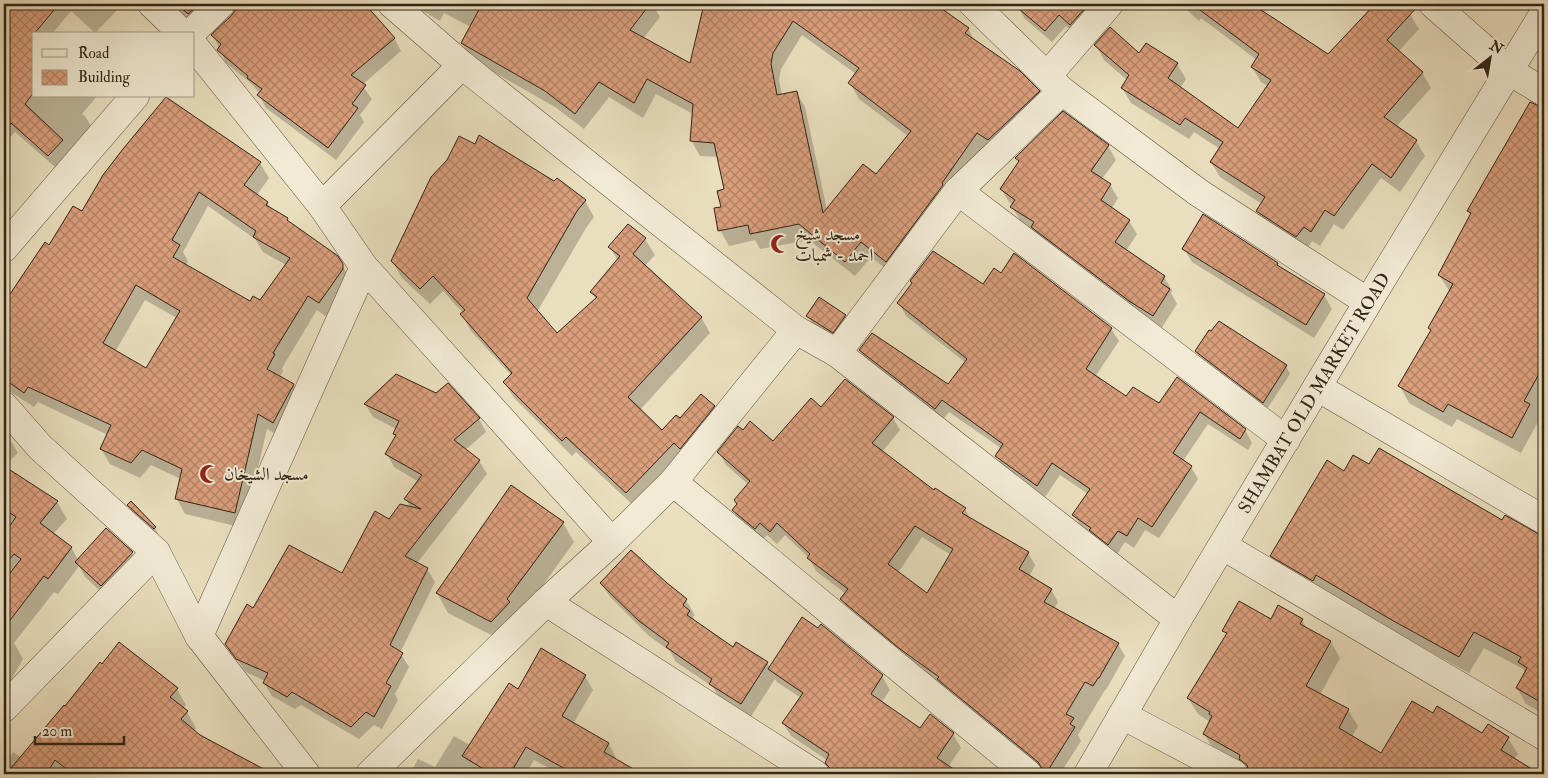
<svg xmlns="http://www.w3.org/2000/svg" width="1548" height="778" viewBox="0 0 1548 778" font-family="'IM FELL Double Pica',Amiri,serif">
	<defs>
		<pattern id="building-cross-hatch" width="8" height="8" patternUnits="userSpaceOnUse" patternTransform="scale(1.25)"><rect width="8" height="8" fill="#da9e7c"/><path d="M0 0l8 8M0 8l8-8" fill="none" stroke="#b18164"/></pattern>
	</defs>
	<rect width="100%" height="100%" fill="#e9debd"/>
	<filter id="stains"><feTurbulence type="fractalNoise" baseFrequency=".004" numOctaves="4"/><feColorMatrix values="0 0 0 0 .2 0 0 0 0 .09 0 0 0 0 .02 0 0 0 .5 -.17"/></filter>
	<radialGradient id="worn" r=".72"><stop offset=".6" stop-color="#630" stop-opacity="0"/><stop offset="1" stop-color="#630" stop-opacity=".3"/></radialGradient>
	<!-- shadow -->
	<g fill="#0003" fill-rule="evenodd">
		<path d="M4 4H123L95 33 71 11 52 34H34V96H97L82 114 85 116 93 129 56 168 15 132 4 144Z"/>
		<path d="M172 4H221L196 26Z"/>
		<path d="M237 4H363L394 38 401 51 362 85 372 99 360 115 364 122 336 160 266 108 259 95 260 94 252 84 226 63 213 35 233 16 237 9Z"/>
		<path d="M411 4H652L660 17 643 39 691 65 706 4H933L968 28 975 42 1039 92 1047 107 895 276 871 257 855 276 809 240 760 249 755 240 729 246 720 230 726 190 719 157 700 156 691 140 693 114 656 94 643 118 609 97 584 129 555 107 471 59 462 43 471 27 444 13 440 21ZM802 35 856 74 850 83 859 99 908 136 876 176 827 210 805 107 796 92 782 95 779 80 781 69Z"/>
		<path d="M1021 4H1085L1084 5 1093 18 1078 35 1066 26 1052 42 1025 19 1018 7Z"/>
		<path d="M1180 4H1237L1288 50 1328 56 1377 4H1399L1410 14 1419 29 1398 52 1422 72 1431 88 1396 127 1416 141 1425 156 1400 192 1381 178 1343 230 1334 224 1320 246 1312 241 1305 252 1266 226 1257 211 1262 204 1220 177 1211 162 1220 149 1194 132 1189 139 1131 103 1122 88 1127 80 1104 60 1096 45 1177 64 1186 79 1180 88 1239 130 1268 86 1261 82 1252 67 1257 60 1201 18 1199 21Z"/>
		<path d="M1531 104 1544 109V411L1521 453 1457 419 1452 427 1409 403 1400 386 1431 332 1429 328 1450 292 1439 275 1471 215 1468 211Z"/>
		<path d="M1108 146 1116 160 1102 179 1110 185 1118 198 1112 208 1129 221 1137 234 1126 251 1164 277 1172 290 1171 293 1177 304 1161 329 1040 240 1034 230 1020 220 1012 207 1013 205 1009 202 1001 189 1019 163 1017 158Z"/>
		<path d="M260 163 269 178 257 195 267 202 271 209 287 219 290 224 342 265 351 281 328 318 317 310 282 368 283 371 280 377 294 385 302 401 282 438 267 429 244 528 185 514 177 499 181 479 151 465 140 478 110 464 101 449 108 435 38 402 34 407 4 388V304L50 246 82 213ZM208 206 255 239 263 252 286 265 260 302H251L186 266 188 261 183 252ZM145 300 177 318 146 370 115 352Z"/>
		<path d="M585 201 594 217 586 228 537 312 557 334 596 300 592 292 618 261 610 247 645 239 655 255 645 266 701 317 710 333 640 410 662 431 680 420 714 406 723 423 636 508 576 452 572 456 514 398 504 382 511 375 471 331 462 315 463 313 443 291 430 304 402 278 392 261Z"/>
		<path d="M1184 249 1277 264 1281 269 1324 295 1332 309 1314 338 1192 262Z"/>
		<path d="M984 286 1111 329 1119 341 1095 377 1126 398 1159 405 1177 379 1245 430 1252 443 1248 450 1208 424 1183 461 1191 467 1198 479 1159 538 1145 530 1134 548 1125 542 1116 556 1098 543 1094 536 1081 527 1074 515 1088 494 1060 475 1045 497 1004 469 997 456 1002 449 949 412 942 421 867 363 860 350 949 386 966 363 906 316 899 303Z"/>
		<path d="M808 316H845L849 323 837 339 812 324Z"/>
		<path d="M1196 351 1286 366 1290 374 1267 409 1200 358Z"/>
		<path d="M365 404 479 419 486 432 465 450 479 461 487 474 417 563 427 569 435 582 400 653 409 667 395 694 398 700 382 729 374 725 359 739 301 705 295 709 272 696 264 683 265 681 246 672 226 644 254 610 342 575 389 520 410 508 406 499 419 482 394 467 387 454 396 437 394 433 396 429 373 417Z"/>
		<path d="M821 409 893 418 900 430 882 452 934 492 965 509 971 520 1028 553 1035 565 1029 577 1051 589 1058 602 1054 609 1118 644 1125 656 1106 690H1105L1078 735 1081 741 1060 774H1046L849 612 842 599 846 594 816 571 809 558 785 535 777 544 767 535 762 541 741 523 733 510 749 485 726 465 719 452 743 432 773 443ZM922 537 951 555 928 595 898 573Z"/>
		<path d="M4 432 8 436 18 453 4 466 6 469 57 502 67 519 53 534 71 547 78 560 132 553 140 568 110 600 85 577 79 566 58 594 54 592 14 643 23 659 4 692Z"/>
		<path d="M1370 466 1502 522 1505 517 1544 538V714L1526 704 1517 688 1525 673 1523 669 1484 648 1469 673 1400 635 1326 591 1322 596 1281 572 1271 556 1345 472Z"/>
		<path d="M129 505 155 528 159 536 133 512Z"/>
		<path d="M563 523 574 542 503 641 448 613 437 593Z"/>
		<path d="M601 583 666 584 686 600 695 615 693 617 696 623 733 648 767 663 770 668 882 676 890 690 881 703 921 729 953 734 961 748 948 767 956 774H832L827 760 791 736 783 723 801 698 777 682 775 679 750 718 719 698 713 687 676 662 670 651 649 636 610 597Z"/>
		<path d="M1302 620 1307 629 1331 642 1340 658 1320 695 1348 710 1358 726 1352 737 1381 755 1434 715 1482 735 1508 738 1518 754 1514 760 1523 771 1528 774H1249L1246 768 1214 750 1204 734 1210 722 1198 714 1188 698 1227 636 1224 631 1271 621Z"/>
		<path d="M585 676 593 690 573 724 609 744 616 758 615 760 638 774H560L534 760 526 774H410L418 759 435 767 454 736 470 745 518 691Z"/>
		<path d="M177 689 186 705 183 709 187 712 196 728 194 731 257 767 261 774H4V767L13 752 22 758Z"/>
	</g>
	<!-- building -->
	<g fill="url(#building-cross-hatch)" stroke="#322415" fill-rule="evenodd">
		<path d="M13 4H59L34 34V92L25 104 63 140 48 156 11 123 4 132V15Z"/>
		<path d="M177 4H199L188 14Z"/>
		<path d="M236 4H365L395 38 351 75 366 85 352 104 358 108 328 148 257 95 262 89 247 78 248 76 217 50 221 44 211 35 232 15 236 9Z"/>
		<path d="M482 4H650L630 30 690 63 704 4H935L969 28 965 33 1020 71 1040 91 988 140 977 133 942 183 943 185 886 262 861 242 845 262 799 224 750 234 748 225 718 231 714 208 721 207 717 191 724 189 714 143 690 141 693 104 647 79 634 103 599 82 575 114 545 91 461 43ZM793 21 859 68 848 83 911 131 876 174 863 164 823 213 797 91 777 95 771 64 773 53Z"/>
		<path d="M1013 4H1085L1087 6 1070 25 1059 15 1045 31Z"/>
		<path d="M1192 4H1252L1328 54 1375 4H1418V6L1387 40 1423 72 1384 117 1417 140 1391 178 1372 164 1334 216 1325 210 1311 232 1304 227 1296 237 1256 211 1265 197 1210 162 1223 142 1185 118 1180 125 1121 88 1129 75 1094 45 1110 27 1139 53 1146 43 1178 63 1168 78 1238 128 1271 80 1251 67 1259 54Z"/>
		<path d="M166 97 261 162 244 185 268 202 266 205 288 218 287 220 338 256 343 264V269L319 303 308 296 273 353 275 354 267 369 294 384 273 423 258 414 235 513 175 499 182 469 142 450 131 463 100 449 111 425 28 387 24 393 4 379V303L45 242 49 245 73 206 82 211 103 175 123 149ZM199 192 256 231 253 237 290 258 260 300 253 296 250 301 173 257 180 245 172 240ZM136 285 180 311 146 368 103 343Z"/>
		<path d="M1530 102 1544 108V365L1524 401 1530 404 1512 438 1448 404 1443 412 1398 386 1431 330 1428 328 1453 284 1438 275 1471 213 1467 211Z"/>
		<path d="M1063 111 1109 145 1091 171 1111 184 1101 200 1130 220 1115 242 1165 276 1161 283 1170 289 1153 316 1129 301 1031 227 1034 222 1010 207 1015 200 1000 189 1019 161 1015 158Z"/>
		<path d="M479 135 554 181 557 178 586 200 577 211 527 298 557 333 597 297 590 292 620 256 608 247 628 224 646 238 633 254 702 317 628 397 662 430 676 415 680 418 701 394 715 406 680 449 674 443 626 493 566 437 562 441 503 382 512 373 460 314 465 310 433 276 420 289 391 261 431 177 447 160 459 136 475 144Z"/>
		<path d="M1203 214 1278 263 1277 265 1325 294 1306 325 1182 249Z"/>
		<path d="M933 251 983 284 994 268 1001 273 1014 253 1112 328 1086 369 1126 396 1133 387 1159 403 1177 377 1246 429 1240 439 1200 412 1173 453 1192 466 1152 527 1138 518 1127 536 1118 531 1108 545 1089 530 1091 528 1072 515 1090 489 1052 463 1037 486 995 456 1003 444 942 400 935 409 859 350 872 333 948 384 967 359 897 303 912 283 910 281Z"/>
		<path d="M819 297 846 315 833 333 806 316Z"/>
		<path d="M1219 321 1287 365 1263 403 1195 351 1209 330 1211 331Z"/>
		<path d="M396 374 436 393 448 383 480 418 454 440 480 460 405 556 428 568 390 645 403 653 386 683 391 686 374 717 366 712 351 727 292 692 287 697 263 683 268 673 236 659 225 644 247 604 253 608 289 545 342 573 375 511 389 519 400 504 421 509 404 499 422 475 385 454 396 435 393 434 399 421 364 404Z"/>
		<path d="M845 379 894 417 872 443 934 490 935 488 966 508 962 513 1029 552 1019 569 1052 589 1044 602 1119 643 1099 678H1098L1093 686 1085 682 1066 714 1074 718 1070 724 1075 727 1047 772 1043 770 1038 762 937 679 939 677 900 649 840 599 848 589 807 558 810 554 777 523 770 532 760 523 755 529 732 510 737 504 734 500 750 481 717 452 738 426 743 430 750 421 773 441 811 398 821 407ZM915 526 953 549 927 593 888 564Z"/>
		<path d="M1379 448 1502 520 1505 515 1544 537V704L1516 688 1527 668 1518 662 1521 657 1474 632 1459 657 1390 619 1316 575 1313 581 1270 556 1327 460 1344 471 1353 455 1369 464Z"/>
		<path d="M4 466 58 501 40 523 72 547 48 579 44 576 4 628V581L21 559 14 554 4 566V534L16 517 4 509Z"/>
		<path d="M511 485 564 522 507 599 510 602 491 622 436 593Z"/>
		<path d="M131 501 156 527 154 529 127 505Z"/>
		<path d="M106 528 133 552 101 586 75 562Z"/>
		<path d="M631 550 667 583 687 599 683 605 690 611 687 615 733 647 736 642 768 662 741 704 709 684 712 679 666 647 669 643 639 621 600 583Z"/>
		<path d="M1239 601 1271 619 1278 605 1303 619 1300 624 1331 641 1306 686 1349 709 1339 728 1381 753 1412 701 1433 713 1437 706 1482 733 1488 724 1509 737 1501 750 1540 774H1258L1248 769 1247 765 1239 759 1240 755 1203 734 1212 716 1209 714 1210 712 1187 698 1227 633 1222 631Z"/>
		<path d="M802 617 818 628 821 624 883 675 871 694 920 728 930 714 954 733 937 758 961 774H831L829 767 825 763 829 754 782 723 803 693 768 669Z"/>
		<path d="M119 642 178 688 170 697 188 711 181 719 200 735 273 774H73L55 760 46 774H6L64 705 65 706 100 662 102 664Z"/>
		<path d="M541 648 586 675 562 716 609 743 604 752 642 774H574L526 747 510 774H492L462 756 509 683 518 689Z"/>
	</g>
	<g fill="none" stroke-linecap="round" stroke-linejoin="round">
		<!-- minor casing -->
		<g stroke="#60523f" stroke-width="29">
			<g id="minor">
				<path d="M152 4 183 34"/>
				<path d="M392 4 462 65 796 330 837 353 1178 619"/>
				<path d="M973 4 1062 91 1199 193 1368 302"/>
				<path d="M1433 4 1509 71 1544 92"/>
				<path d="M190 34 221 4"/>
				<path d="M194 46 322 206 364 267 612 542"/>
				<path d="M1047 76 1109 4"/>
				<path d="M958 191 1286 440"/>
				<path d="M322 206 462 65"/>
				<path d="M4 248 135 96"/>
				<path d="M837 353 958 191 1062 91"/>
				<path d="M1317 387 1544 520"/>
				<path d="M4 406 40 447 156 552 199 636 306 774"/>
				<path d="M673 482 1028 774"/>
				<path d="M1223 546 1544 736"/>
				<path d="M546 602 815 774"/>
				<path d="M199 636 364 267"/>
				<path d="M4 708 156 552"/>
				<path d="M1122 715 1234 774"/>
				<path d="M370 774 546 602 612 542 673 482 796 330"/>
				<path d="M1088 774 1178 619 1368 302 1544 13"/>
			</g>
		</g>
		<!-- minor -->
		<use href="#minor" stroke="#f1ead4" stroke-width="28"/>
	</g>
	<!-- icons -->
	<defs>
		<g id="mosque-bare" transform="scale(1.5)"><path d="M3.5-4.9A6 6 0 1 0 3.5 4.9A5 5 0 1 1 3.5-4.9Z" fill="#8f2418" stroke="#f1ead4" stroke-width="2.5" paint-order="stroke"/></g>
	</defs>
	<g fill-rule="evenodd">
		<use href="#mosque-bare" x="780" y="244"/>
		<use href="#mosque-bare" x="209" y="474"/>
	</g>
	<g text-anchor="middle" stroke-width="4" stroke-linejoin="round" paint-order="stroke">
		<!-- poi labels -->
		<g font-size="18" fill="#322415" stroke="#f1ead4" text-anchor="start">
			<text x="795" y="240">مسجد شيخ<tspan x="795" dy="21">احمد - شمبات</tspan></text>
			<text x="224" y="480">مسجد الشيخان</text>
		</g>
		<!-- street labels -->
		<g font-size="18" fill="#322415" stroke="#f1ead4">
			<text transform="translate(1314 393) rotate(-59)" y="6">SHAMBAT OLD MARKET ROAD</text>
		</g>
	</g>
	<!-- margin -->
	<rect width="1548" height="778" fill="none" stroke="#e9debd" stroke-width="20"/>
	<rect x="5" y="5" width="1538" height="768" fill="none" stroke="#322415" stroke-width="2.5"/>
	<rect x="10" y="10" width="1528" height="758" fill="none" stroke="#322415"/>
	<!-- legend -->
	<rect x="32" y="32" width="162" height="65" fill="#f1ead4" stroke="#a59b88"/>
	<rect x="42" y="49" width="25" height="8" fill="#f1ead4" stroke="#a59b88"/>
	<text x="78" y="58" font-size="15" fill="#322415">Road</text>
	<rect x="42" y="70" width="25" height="15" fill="url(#building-cross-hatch)" stroke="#a59b88"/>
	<text x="78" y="82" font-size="15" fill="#322415">Building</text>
	<!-- north arrow -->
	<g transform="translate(1490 58) rotate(31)" stroke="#f1ead4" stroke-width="4" paint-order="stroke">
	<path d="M0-4L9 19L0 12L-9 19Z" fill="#322415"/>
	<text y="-8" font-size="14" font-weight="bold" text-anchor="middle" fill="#322415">N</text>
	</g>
	<!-- scale -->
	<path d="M35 736v8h89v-8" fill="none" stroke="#322415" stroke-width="2.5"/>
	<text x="42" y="736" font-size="15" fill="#322415" stroke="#f1ead4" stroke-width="4" paint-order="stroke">20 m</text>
	<rect width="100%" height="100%" filter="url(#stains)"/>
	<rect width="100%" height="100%" fill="url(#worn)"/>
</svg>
